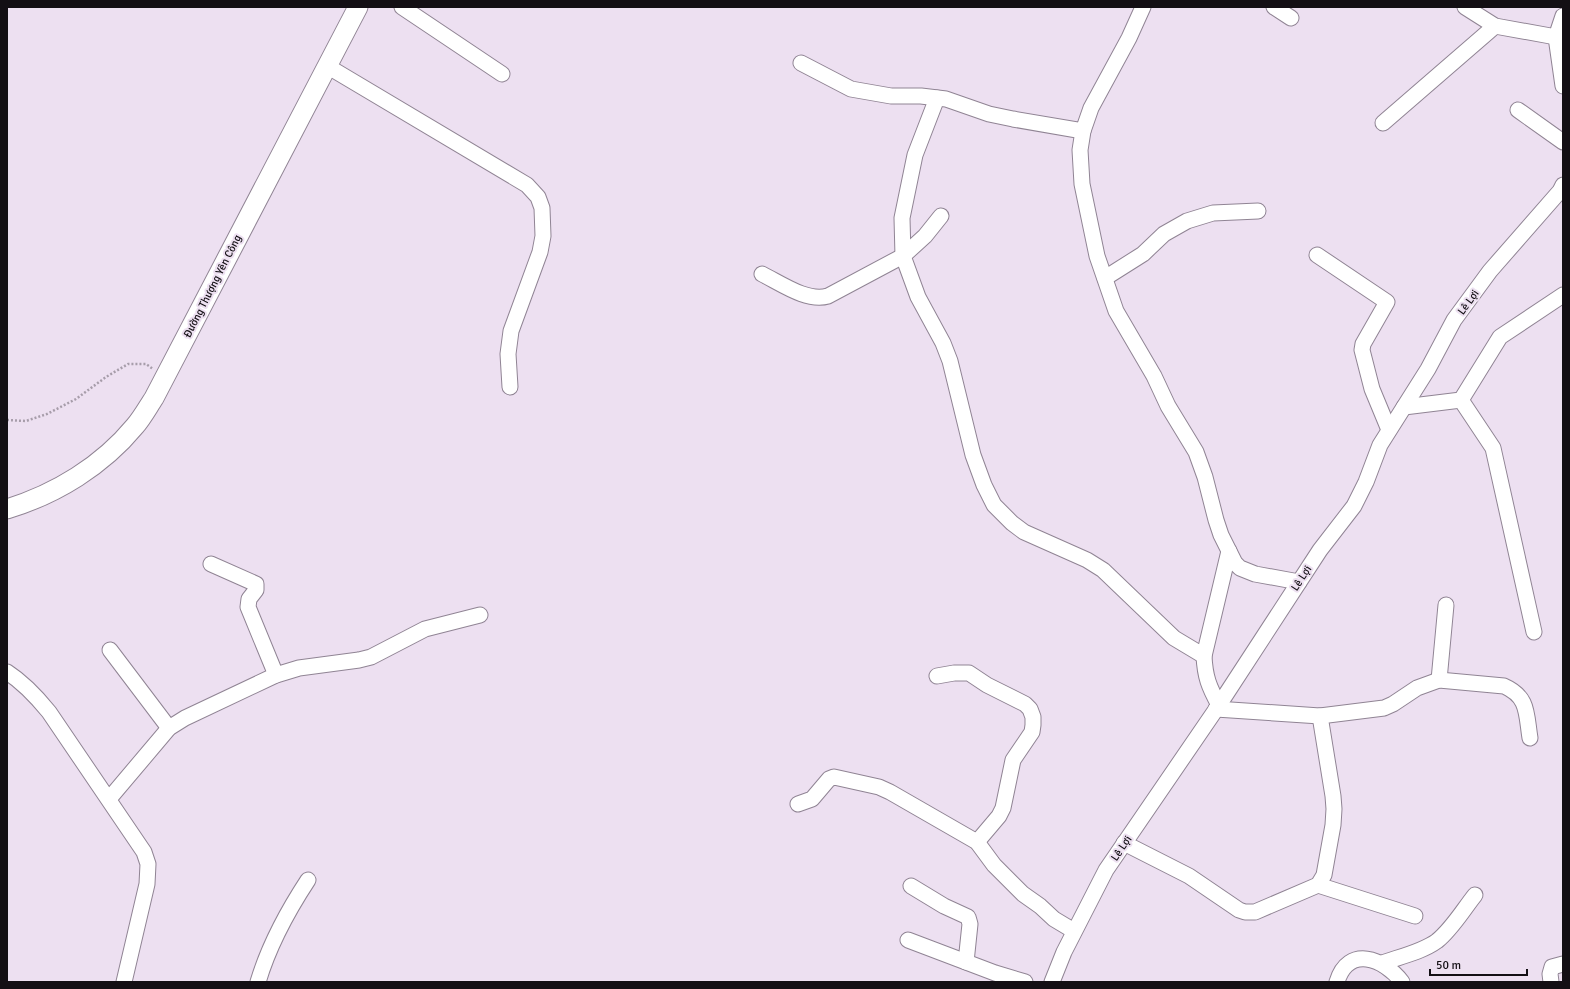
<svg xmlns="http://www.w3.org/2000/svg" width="1570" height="989" viewBox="0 0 1570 989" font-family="Signika,sans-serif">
	<rect width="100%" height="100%" fill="#ede0f1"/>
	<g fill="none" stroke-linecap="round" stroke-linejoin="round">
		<!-- minor casing -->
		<g stroke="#908494" stroke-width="17">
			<g id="minor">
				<path d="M402 7 502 74"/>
				<path d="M1143 7 1129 38 1091 108 1083 131 1080 150 1082 184 1097 256 1116 311 1154 376 1168 406 1196 452 1205 477 1216 520 1221 535 1235 563 1240 568 1255 574 1299 582"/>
				<path d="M1274 7 1291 18"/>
				<path d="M1465 7 1495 26 1556 37"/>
				<path d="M1563 16 1556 37 1563 86"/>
				<path d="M801 63 851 89 891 96H921L946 99 989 114 1013 119 1083 131"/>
				<path d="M327 66 527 185 538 197 542 208 543 236 540 252 511 331 508 354 510 387"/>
				<path d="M937 98 915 155 902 218 903 256 918 297 943 343 950 361 973 455 984 485 994 505 1012 523 1024 532 1087 560 1103 570 1174 638 1204 656"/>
				<path d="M1518 110 1563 142"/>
				<path d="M1383 123 1495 26"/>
				<path d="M1317 255 1387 302 1363 344 1362 350 1372 389 1389 430"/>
				<path d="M762 274C782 284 807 302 828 296L903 256 925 236 941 216"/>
				<path d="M1105 278 1143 254 1164 234 1187 221 1213 213 1258 211"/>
				<path d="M1461 400 1493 448 1534 632"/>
				<path d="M1404 407 1461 400 1500 337 1563 295"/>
				<path d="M211 564 256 584V590L249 599 248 607 276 675"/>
				<path d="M110 650 169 728"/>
				<path d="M7 672C24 683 36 696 49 712L144 852 148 864 147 884 124 982"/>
				<path d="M937 676 954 673H969L987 685 1025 704 1030 709 1033 717V725L1032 732 1013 760 1003 808 999 816 977 842"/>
				<path d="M1439 680 1446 605"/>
				<path d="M1219 705C1209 687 1205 677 1204 656L1229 551"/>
				<path d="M1216 709 1320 716 1384 708 1393 704 1417 688 1439 680 1504 686C1529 697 1526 714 1530 738"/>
				<path d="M109 799 169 728 185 718 276 675 299 668 359 660 371 657 425 629 480 615"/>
				<path d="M798 804 812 799 829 779 834 777 879 787 890 792 977 842 994 865 1023 894 1040 906 1054 919 1074 931"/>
				<path d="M1124 843 1189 876 1239 910 1245 912H1255L1318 885 1324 875 1333 825 1334 809 1333 796 1320 716"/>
				<path d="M1318 885 1415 916"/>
				<path d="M911 886 944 906 968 917 970 924 966 962"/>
				<path d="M908 940 995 973 1025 982"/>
				<path d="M1382 963C1399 957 1422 952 1437 941 1452 929 1463 910 1475 895"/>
				<path d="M258 982C269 945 287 912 308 880"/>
				<path d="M1052 982 1064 952 1106 870 1219 705 1320 550 1354 506 1366 482 1380 445 1428 369 1454 320 1490 271 1560 191 1563 185"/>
				<path d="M1337 982C1348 945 1384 958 1402 982"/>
				<path d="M1551 982 1550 974 1552 967 1563 964"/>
			</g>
		</g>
		<!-- major casing -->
		<g stroke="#908494" stroke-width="21">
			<path id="major" d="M7 509C56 494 102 466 135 426 142 418 148 407 154 398L358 7"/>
		</g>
		<!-- path -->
		<path stroke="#a79daa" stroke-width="2.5" stroke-dasharray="2 2" stroke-linecap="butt" d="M7 420 26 421 47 414 76 399 106 377 128 364H146L153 369"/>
		<!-- minor -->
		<use href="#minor" stroke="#fff" stroke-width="15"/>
		<!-- major -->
		<use href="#major" stroke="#fff" stroke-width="19"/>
	</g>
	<g text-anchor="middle" stroke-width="4" stroke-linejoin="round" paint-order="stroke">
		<!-- street labels -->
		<g font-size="11" fill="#130f14" stroke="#ede0f1">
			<text transform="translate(212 286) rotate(-63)" y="4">Đường Thượng Yên Công</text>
			<text transform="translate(1468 302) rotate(-54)" y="4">Lê Lợi</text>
			<text transform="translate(1301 578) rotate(-57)" y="4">Lê Lợi</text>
			<text transform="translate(1121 848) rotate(-56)" y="4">Lê Lợi</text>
		</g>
	</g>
	<!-- border -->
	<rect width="1570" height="989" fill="none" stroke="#130f14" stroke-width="16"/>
	<!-- scale -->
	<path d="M1430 969v6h97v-6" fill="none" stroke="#130f14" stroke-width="2"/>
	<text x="1436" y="969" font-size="12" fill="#130f14" stroke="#ede0f1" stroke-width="3" paint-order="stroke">50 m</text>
</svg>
